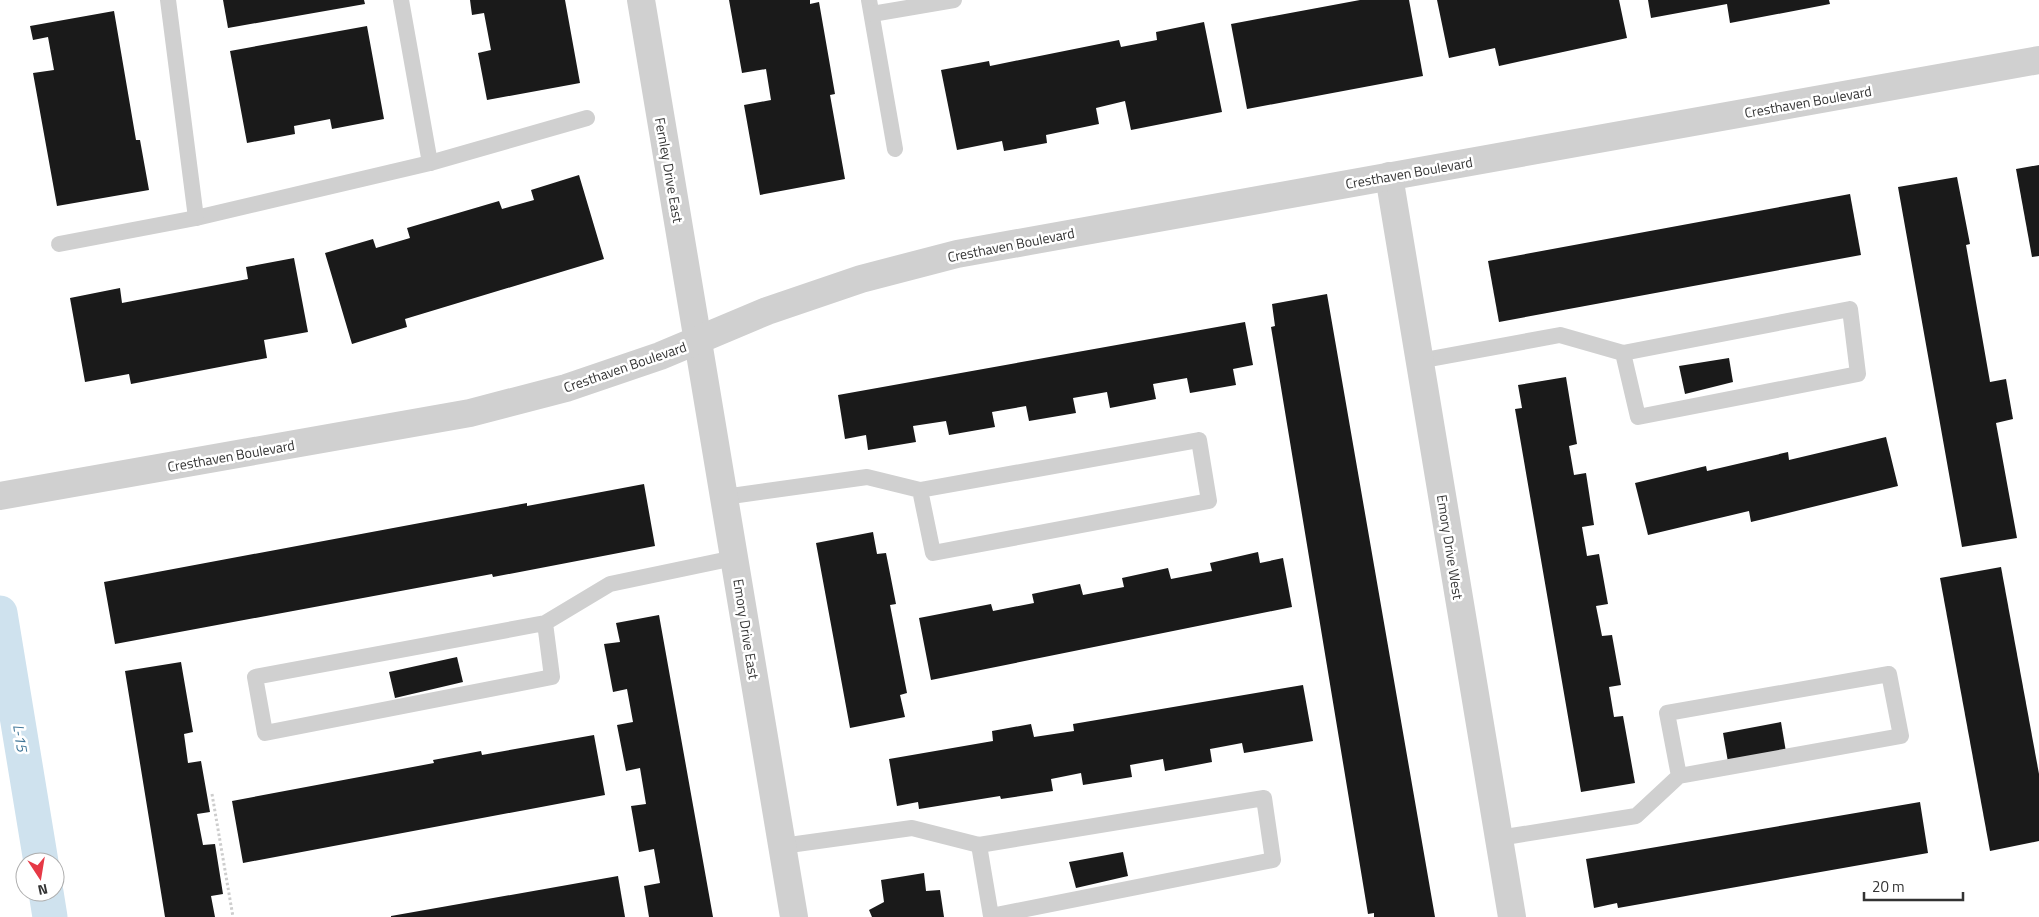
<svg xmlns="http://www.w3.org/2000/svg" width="2039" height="917" viewBox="0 0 2039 917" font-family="'Titillium Web',sans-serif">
	<rect width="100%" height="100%" fill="#fff"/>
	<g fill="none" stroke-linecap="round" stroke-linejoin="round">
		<!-- canal -->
		<g stroke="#cfe2ee" stroke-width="35">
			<path d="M0 613 41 862"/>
			<path d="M46 892 50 917"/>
		</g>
	</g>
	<!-- building -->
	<g fill="#1a1a1a">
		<path d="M223 0H364L365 4 228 28Z"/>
		<path d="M470 0H565L580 83 487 100 478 53 491 50 484 13 472 15Z"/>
		<path d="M729 0H810V4L819 2 835 94 830 95 845 179 760 195 744 105 771 100 766 69 742 73Z"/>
		<path d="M1360 0H1409L1423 76 1247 109 1231 24Z"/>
		<path d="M1437 0H1619L1627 38 1499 66 1495 48 1449 58Z"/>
		<path d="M1648 0H1829L1830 4 1730 23 1727 4 1651 18Z"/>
		<path d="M114 11 136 140H140L149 190 57 206 33 73 54 70 48 37 33 40 30 26Z"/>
		<path d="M1204 22 1222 112 1131 130 1125 101 1096 108 1099 124 1046 135 1047 143 1004 151 1002 141 957 150 941 70 989 61 990 66 1119 40 1121 47 1157 40 1156 32Z"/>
		<path d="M367 26 384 119 332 129 330 119 294 126 295 134 247 143 230 51Z"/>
		<path d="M2039 165V256L2032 257 2016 169Z"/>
		<path d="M579 175 604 259 405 319 407 327 352 344 325 253 373 239 376 248 410 238 407 228 499 201 502 209 534 200 531 190Z"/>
		<path d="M1957 177 1970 244 1966 245 1990 382 2006 379 2013 419 1996 423 2017 538 1962 547 1898 187Z"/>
		<path d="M1850 194 1861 255 1499 322 1488 261Z"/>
		<path d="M294 258 308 332 264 340 267 358 131 384 129 374 85 382 70 298 120 288 122 303 248 279 246 267Z"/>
		<path d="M1327 294 1435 917H1374V913L1368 914 1271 327 1275 326 1272 304Z"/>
		<path d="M1245 322 1253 365 1233 369 1236 385 1190 393 1187 378 1153 384 1156 399 1110 408 1107 392 1073 398 1076 413 1029 421 1026 406 992 412 995 427 949 435 946 421 913 426 916 442 868 450 866 435 845 439 838 395Z"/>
		<path d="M1729 358 1733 382 1685 394 1679 366Z"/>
		<path d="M1566 377 1577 444 1569 446 1574 475 1586 473 1594 525 1582 527 1587 556 1599 554 1608 604 1596 606 1602 636 1612 635 1621 685 1609 687 1614 717 1623 716 1635 783 1581 792 1515 409 1522 408 1518 385Z"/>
		<path d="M1886 437 1898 486 1751 522 1749 511 1648 535 1635 483 1706 466 1707 471 1788 452 1789 460Z"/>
		<path d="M644 484 655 546 493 577 492 574 115 644 104 582 527 503V506Z"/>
		<path d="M873 532 877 554 886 553 896 604 890 605 907 693 900 695 905 717 850 728 816 543Z"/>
		<path d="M1258 552 1260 563 1283 558 1292 607 931 680 919 618 991 604 993 611 1034 603 1032 594 1080 584 1083 595 1124 587 1122 578 1168 568 1171 579 1212 571 1210 563Z"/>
		<path d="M2001 567 2039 774V841L1990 851 1940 578Z"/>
		<path d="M659 615 713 917H649L644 886 660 883 654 849 639 852 631 806 646 804 640 768 626 771 617 725 633 722 627 689 613 692 604 644 620 642 616 623Z"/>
		<path d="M457 657 463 682 395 698 389 672Z"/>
		<path d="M181 662 193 732 184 734 188 763 201 761 210 812 197 814 203 845 215 844 223 894 211 896 215 917H165L125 671Z"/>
		<path d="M1303 685 1313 741 1244 753 1242 743 1210 749 1212 762 1165 771 1163 759 1130 765 1132 777 1083 785 1081 773 1051 779 1053 791 1001 799 1000 796 919 809 918 802 897 806 889 759 993 741 992 731 1031 724 1034 737 1074 731 1073 724Z"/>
		<path d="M1781 722 1786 752 1728 762 1723 733Z"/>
		<path d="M594 735 605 795 243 863 232 801 434 763 433 760 481 751 482 755Z"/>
		<path d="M1920 802 1928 853 1618 908 1617 903 1594 908 1586 859Z"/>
		<path d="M1123 852 1128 876 1076 888 1069 862Z"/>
		<path d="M924 873 926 891 940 890 944 917H872L869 910 884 902 881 880Z"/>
		<path d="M618 876 625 917H391V916Z"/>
	</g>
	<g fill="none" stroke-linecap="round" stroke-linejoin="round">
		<!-- path -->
		<path stroke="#cdcdcd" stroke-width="3" stroke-dasharray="2.5 2.5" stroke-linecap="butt" d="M212 794 233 917"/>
		<!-- service -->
		<g stroke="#d0d0d0" stroke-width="16">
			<path d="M168 0 196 218 430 163 401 0"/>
			<path d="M869 0 895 149"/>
			<path d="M872 14 954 0"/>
			<path d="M430 163 587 118"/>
			<path d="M59 244 196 218"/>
			<path d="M1419 361 1560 335 1623 353 1638 417 1858 374 1850 309 1623 353"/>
			<path d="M724 497 867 477 920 490 933 553 1209 501 1199 440 920 490"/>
			<path d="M545 623 552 677 265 733 255 677 545 623 610 584 734 558"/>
			<path d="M1499 838 1636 816 1679 776 1901 736 1889 674 1667 713 1679 776"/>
			<path d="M782 846 912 828 979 845 1264 798 1273 860 991 916 979 845"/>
		</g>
		<!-- minor -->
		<g stroke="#d0d0d0" stroke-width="28">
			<path d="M641 0 794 917"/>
			<path d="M1389 176 1512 917"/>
		</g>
		<!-- tertiary -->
		<path stroke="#d0d0d0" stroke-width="28" d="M0 496 470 413 566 388 660 356 767 311 861 279 957 254 2039 60"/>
	</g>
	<g text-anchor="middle" stroke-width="5" stroke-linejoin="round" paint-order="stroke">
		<!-- street labels -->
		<g font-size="14" fill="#333" stroke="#fff">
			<text transform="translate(1808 102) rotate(-10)" y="5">Cresthaven Boulevard</text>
			<text transform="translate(669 170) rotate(80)" y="5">Fernley Drive East</text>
			<text transform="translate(1409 173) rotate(-10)" y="5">Cresthaven Boulevard</text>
			<text transform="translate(1011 245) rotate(-11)" y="5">Cresthaven Boulevard</text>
			<text transform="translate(625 367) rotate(-19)" y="5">Cresthaven Boulevard</text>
			<text transform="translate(231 456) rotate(-10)" y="5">Cresthaven Boulevard</text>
			<text transform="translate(1450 547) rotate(81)" y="5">Emory Drive West</text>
			<text transform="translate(746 629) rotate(81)" y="5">Emory Drive East</text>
		</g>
		<!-- water labels -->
		<g font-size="15" font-style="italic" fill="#3f7597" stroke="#fff">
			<text transform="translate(20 738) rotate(81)" y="5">L-15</text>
		</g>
	</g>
	<!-- north arrow -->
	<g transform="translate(40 877) rotate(168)"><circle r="24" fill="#ffffff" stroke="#adadad"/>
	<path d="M0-4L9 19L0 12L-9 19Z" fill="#e63946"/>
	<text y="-8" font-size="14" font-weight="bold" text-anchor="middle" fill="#333333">N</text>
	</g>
	<!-- scale -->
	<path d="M1864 892v8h99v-8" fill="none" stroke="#333333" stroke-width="2.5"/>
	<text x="1872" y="892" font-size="15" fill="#333333" stroke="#ffffff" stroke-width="4" paint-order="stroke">20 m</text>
</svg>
